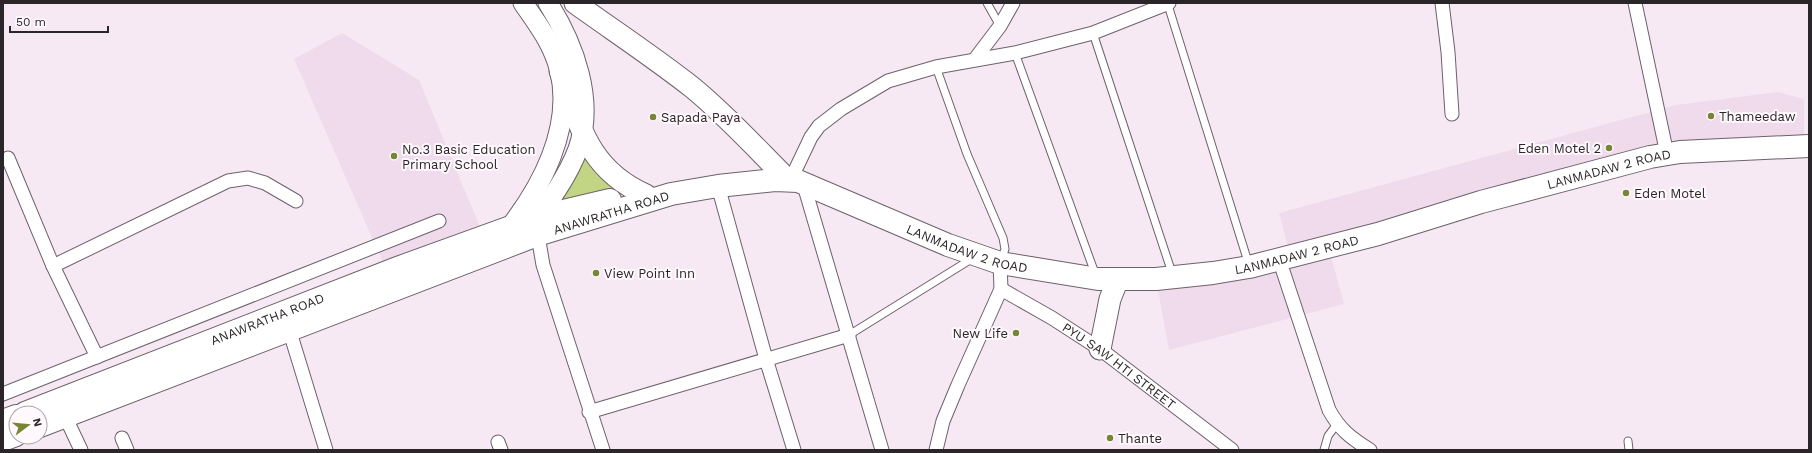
<svg xmlns="http://www.w3.org/2000/svg" width="1812" height="453" viewBox="0 0 1812 453" font-family="'Work Sans',sans-serif">
	<rect width="100%" height="100%" fill="#f7e9f4"/>
	<!-- built -->
	<g fill="#efdbeb">
		<path d="M342 33 419 80 482 232 387 272 294 59Z"/>
		<path d="M1778 92 1804 99V136L1730 139 1329 249 1344 304 1169 350 1156 279 1291 258 1279 213 1676 105Z"/>
	</g>
	<!-- green -->
	<path fill="#c2d585" d="M582 149 622 189 601 191 559 202Z"/>
	<g fill="none" stroke-linecap="round" stroke-linejoin="round">
		<!-- service casing -->
		<g stroke="#6d616b" stroke-width="9">
			<g id="service">
				<path d="M987 3 1000 26"/>
				<path d="M1168 5 1249 265"/>
				<path d="M1093 33 1173 276"/>
				<path d="M1015 53 1096 276"/>
				<path d="M936 67 967 154 1003 238 1005 249 1001 261"/>
				<path d="M849 335 973 258"/>
				<path d="M1628 441 1629 450"/>
				<path d="M1324 450 1328 436 1337 424"/>
			</g>
		</g>
		<!-- minor casing -->
		<g stroke="#6d616b" stroke-width="15">
			<g id="minor">
				<path d="M1442 3 1448 52 1452 114"/>
				<path d="M1635 3 1667 154"/>
				<path d="M975 59 1000 26 1013 3"/>
				<path d="M8 158 53 266 97 357"/>
				<path d="M791 179 811 137 819 126 841 109 888 81 936 67 1015 53 1093 33 1169 3"/>
				<path d="M803 182 882 450"/>
				<path d="M718 186 766 359 794 450"/>
				<path d="M537 230 543 265 603 450"/>
				<path d="M1279 259 1329 410C1340 430 1351 438 1370 450"/>
				<path d="M53 266 228 181 248 178 265 183 296 201"/>
				<path id="s1" d="M1001 289 1052 318 1100 349 1232 450"/>
				<path d="M289 329 326 450"/>
				<path d="M3 394 439 221"/>
				<path d="M589 412 849 335"/>
				<path d="M65 416 81 450"/>
				<path d="M122 438 127 450"/>
				<path d="M498 442 501 450"/>
				<path d="M936 450 943 421 958 385 1001 289 1000 263"/>
			</g>
		</g>
		<!-- secondary casing -->
		<g stroke="#6d616b" stroke-width="21">
			<g id="secondary">
				<path d="M532 225C549 202 568 176 578 149 595 100 574 44 548 3"/>
				<path d="M507 231C541 188 573 129 560 72 554 46 538 24 523 3"/>
			</g>
		</g>
		<!-- primary casing -->
		<g stroke="#6d616b" stroke-width="23">
			<g id="primary">
				<path d="M575 3C614 31 655 58 693 88 727 116 756 148 787 179"/>
				<path d="M560 71C580 126 588 169 646 195"/>
				<path d="M1100 349 1110 299 1118 279"/>
			</g>
		</g>
		<!-- trunk casing -->
		<g stroke="#6d616b" stroke-width="24">
			<g id="trunk">
				<path id="s2" d="M25 413 400 267 538 217 610 200"/>
				<path d="M3 421 16 416"/>
				<path id="s3" d="M40 426 537 235 671 194 718 186 775 180 798 181 948 245 1000 263 1098 279H1156L1213 273 1249 267 1378 234 1481 202 1650 157 1680 152 1809 146"/>
				<path d="M3 440 16 435"/>
			</g>
		</g>
		<!-- service -->
		<use href="#service" stroke="#fff" stroke-width="7"/>
		<!-- minor -->
		<use href="#minor" stroke="#fff" stroke-width="13"/>
		<!-- secondary -->
		<use href="#secondary" stroke="#fff" stroke-width="19"/>
		<!-- primary -->
		<use href="#primary" stroke="#fff" stroke-width="21"/>
		<!-- trunk -->
		<use href="#trunk" stroke="#fff" stroke-width="22"/>
	</g>
	<!-- markers -->
	<g fill="#768635" stroke="#fff9fe" stroke-width="1.5">
		<circle cx="1711" cy="116" r="4"/>
		<circle cx="653" cy="117" r="4"/>
		<circle cx="1609" cy="148" r="4"/>
		<circle cx="394" cy="156" r="4"/>
		<circle cx="1626" cy="193" r="4"/>
		<circle cx="596" cy="273" r="4"/>
		<circle cx="1016" cy="333" r="4"/>
		<circle cx="1110" cy="438" r="4"/>
	</g>
	<g text-anchor="middle" stroke-width="4" stroke-linejoin="round" paint-order="stroke">
		<!-- poi labels -->
		<g font-size="13" fill="#2a2529" stroke="#fff9fe" text-anchor="start">
			<text x="1719" y="121">Thameedaw</text>
			<text x="661" y="122">Sapada Paya</text>
			<text x="1601" y="153" text-anchor="end">Eden Motel 2</text>
			<text x="402" y="154">No.3 Basic Education<tspan x="402" dy="15">Primary School</tspan></text>
			<text x="1634" y="198">Eden Motel</text>
			<text x="604" y="278">View Point Inn</text>
			<text x="1008" y="338" text-anchor="end">New Life</text>
			<text x="1118" y="443">Thante</text>
		</g>
		<!-- street labels -->
		<g font-size="13" fill="#2a2529" stroke="#fff9fe">
			<text dy="5" stroke="none"><textPath href="#s3" startOffset="1643">LANMADAW 2 ROAD</textPath></text>
			<text dy="5" stroke="none"><textPath href="#s3" startOffset="610">ANAWRATHA ROAD</textPath></text>
			<text dy="5" stroke="none"><textPath href="#s3" startOffset="983">LANMADAW 2 ROAD</textPath></text>
			<text dy="5" stroke="none"><textPath href="#s3" startOffset="1319">LANMADAW 2 ROAD</textPath></text>
			<text dy="5" stroke="none"><textPath href="#s2" startOffset="260">ANAWRATHA ROAD</textPath></text>
			<text dy="5" stroke="none"><textPath href="#s1" startOffset="141">PYU SAW HTI STREET</textPath></text>
		</g>
	</g>
	<!-- border -->
	<rect width="1812" height="453" fill="none" stroke="#2a2529" stroke-width="8"/>
	<!-- north arrow -->
	<g transform="translate(28 425) rotate(74)"><circle r="19" fill="#fff9fe" stroke="#aaa4a9"/>
	<path d="M0-3L7 15L0 10L-7 15Z" fill="#768635"/>
	<text y="-6" font-size="11" font-weight="bold" text-anchor="middle" fill="#2a2529">N</text>
	</g>
	<!-- scale -->
	<path d="M10 26v6h98v-6" fill="none" stroke="#2a2529" stroke-width="2"/>
	<text x="16" y="26" font-size="12" fill="#2a2529" stroke="#fff9fe" stroke-width="3" paint-order="stroke">50 m</text>
</svg>
